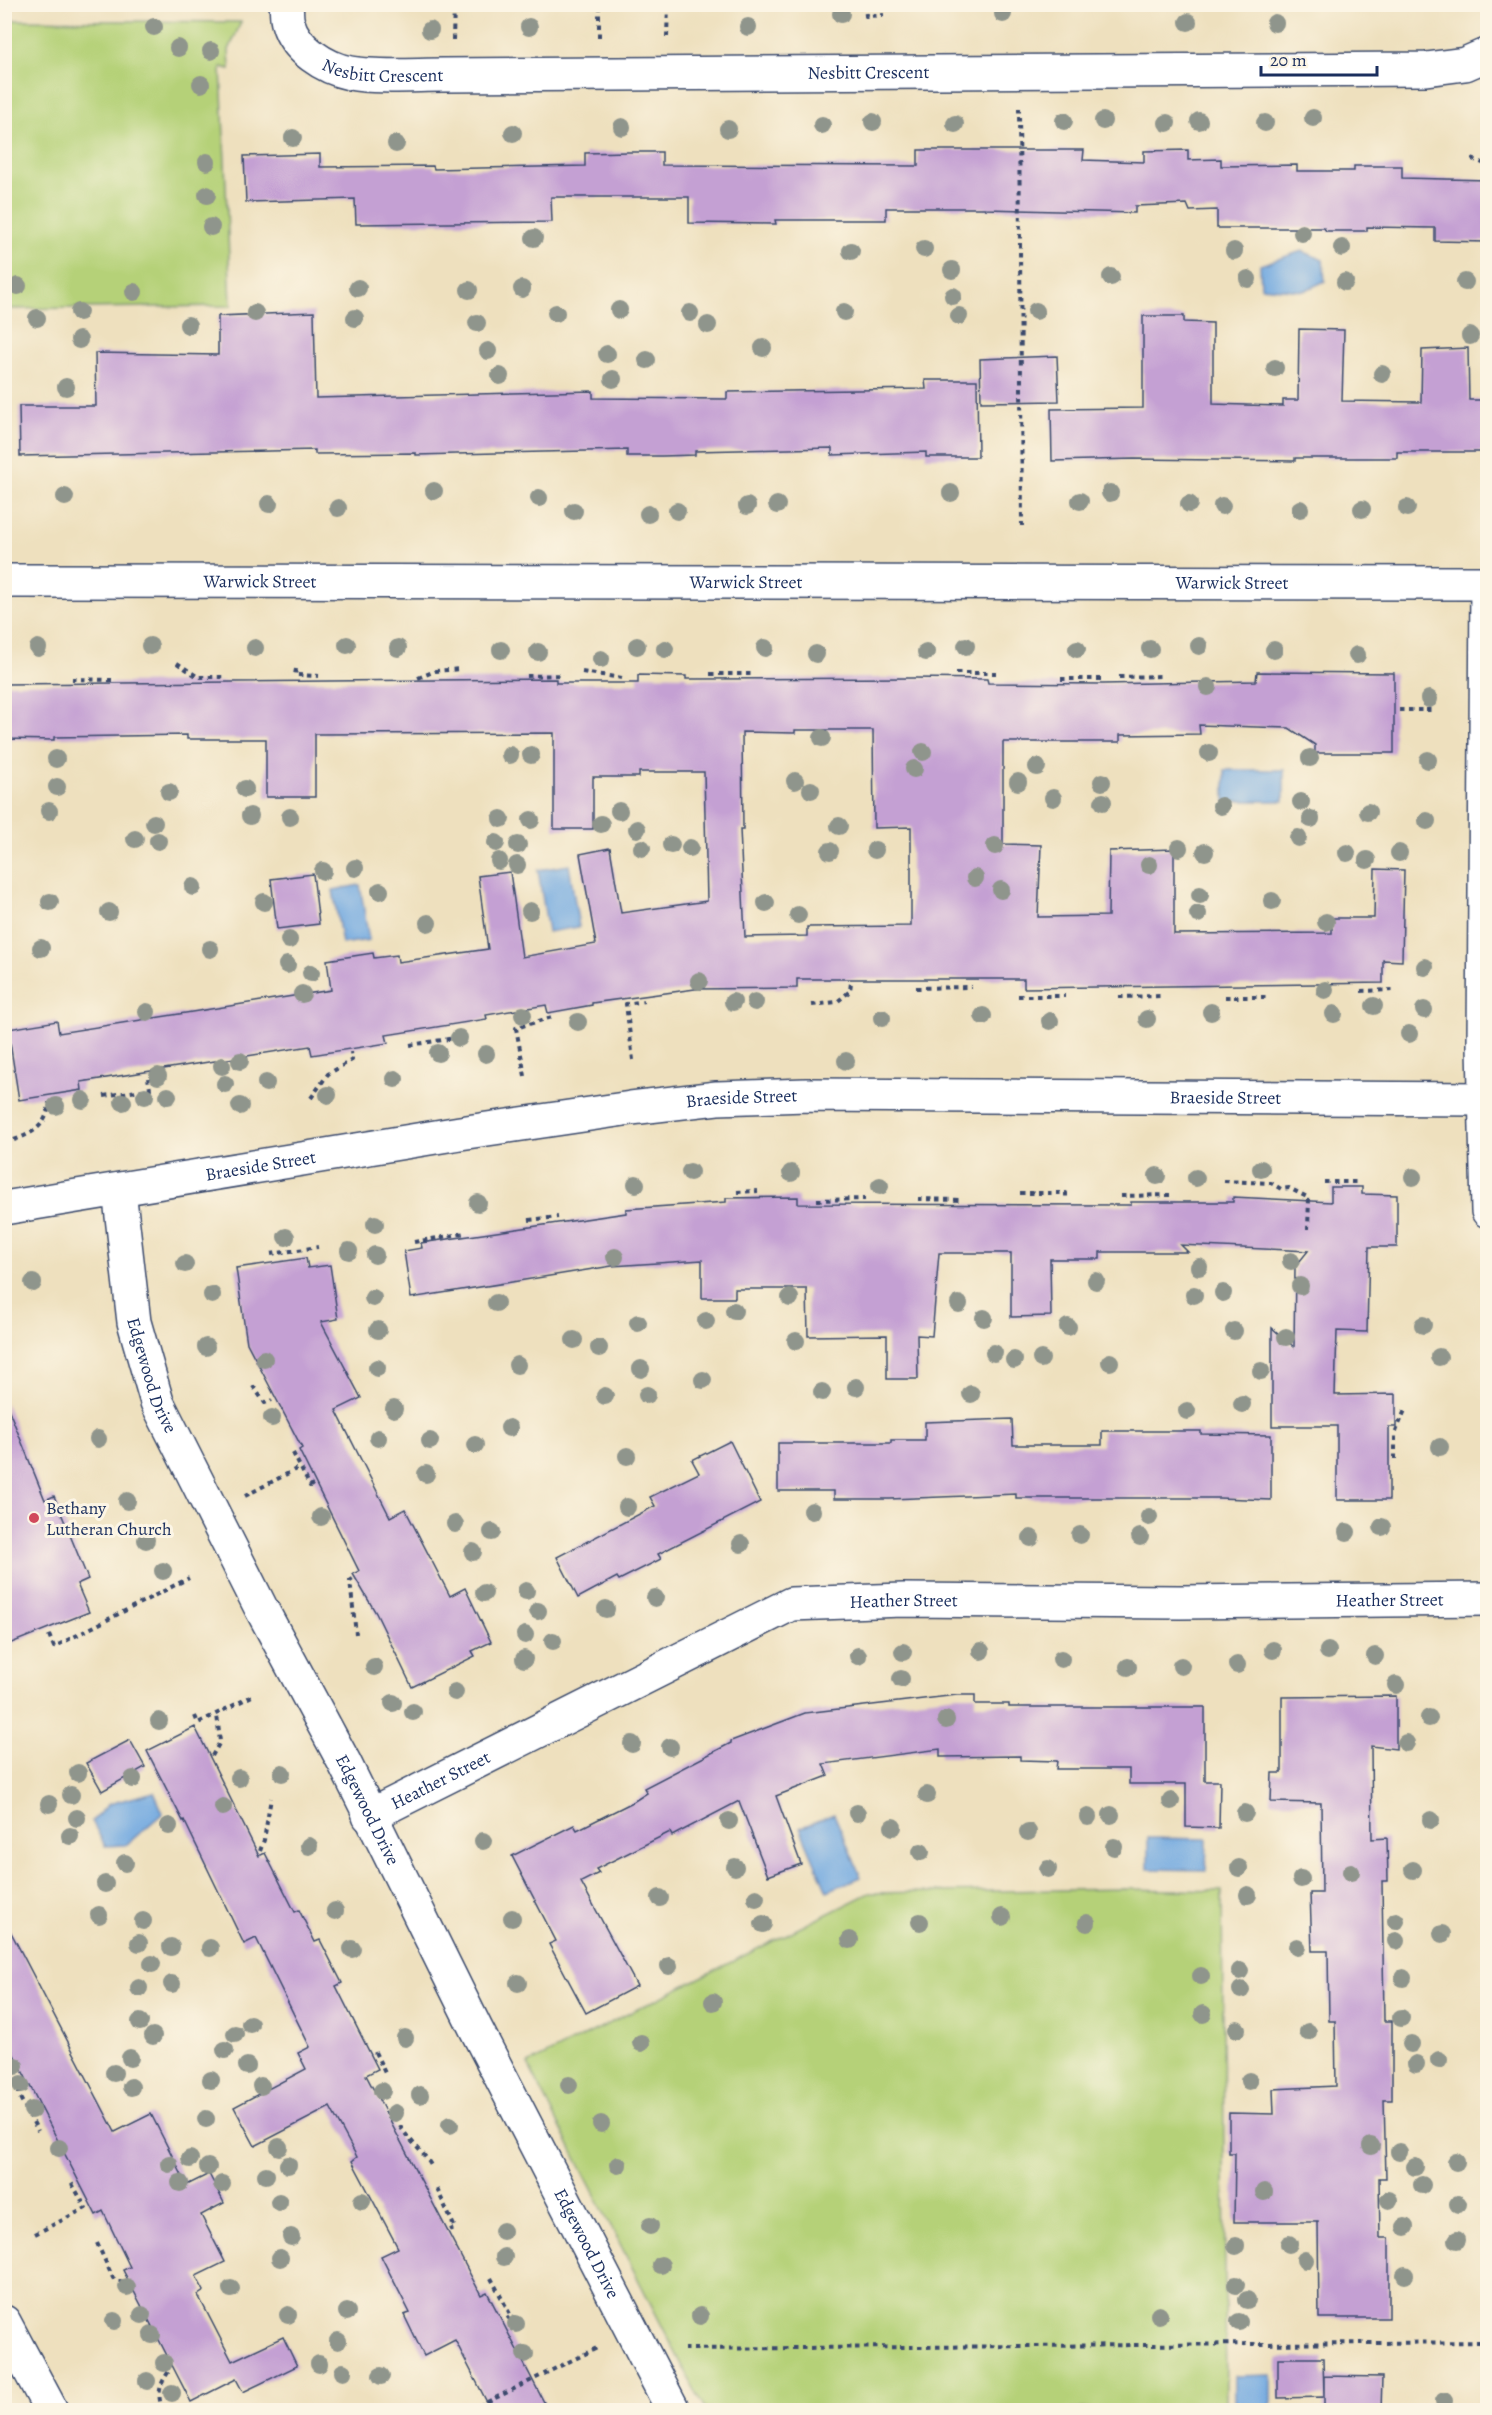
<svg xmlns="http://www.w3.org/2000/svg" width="1492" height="2415" viewBox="0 0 1492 2415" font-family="Alegreya,serif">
	<rect width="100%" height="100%" fill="#fcf5e5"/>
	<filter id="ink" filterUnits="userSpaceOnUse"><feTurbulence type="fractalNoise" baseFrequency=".0167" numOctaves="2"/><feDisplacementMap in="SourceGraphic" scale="12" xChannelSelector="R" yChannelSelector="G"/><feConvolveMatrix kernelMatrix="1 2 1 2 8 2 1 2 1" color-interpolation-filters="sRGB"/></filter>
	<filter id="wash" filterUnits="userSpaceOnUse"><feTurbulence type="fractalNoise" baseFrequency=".008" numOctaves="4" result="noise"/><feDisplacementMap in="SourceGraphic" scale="24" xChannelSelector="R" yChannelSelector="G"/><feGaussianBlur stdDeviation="1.35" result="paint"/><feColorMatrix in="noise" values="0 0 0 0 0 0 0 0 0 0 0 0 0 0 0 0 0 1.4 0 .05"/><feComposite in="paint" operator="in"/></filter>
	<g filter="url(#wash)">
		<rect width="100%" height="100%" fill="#eee0be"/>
		<!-- green -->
		<g fill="#b5d178" stroke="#68806b" stroke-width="1.5">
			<path d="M4 20 241 22 229 50 230 69 221 67 231 306 5 309Z"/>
			<path d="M1126 1889 1222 1891 1226 2410H705L528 2064 869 1893Z"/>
		</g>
		<!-- water -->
		<g fill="#72a9e0" stroke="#466c9f" stroke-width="1.5">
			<path d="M1302 251 1323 260 1325 281 1304 291 1261 287 1260 265Z"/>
			<rect x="1225" y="770" width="59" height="31"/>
			<path d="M569 865 579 927 548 932 538 870Z"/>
			<path d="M360 885 369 940 342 944 333 890Z"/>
			<path d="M154 1792 163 1813 126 1845 105 1846 92 1821 109 1804Z"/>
			<path d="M834 1814 861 1877 827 1891 800 1828Z"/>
			<path d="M1148 1838 1207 1839 1206 1870 1148 1869Z"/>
			<path d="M1271 2375V2410H1235V2376Z"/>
		</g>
		<g id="blocks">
			<!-- building -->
			<g fill="#c4a0d3" fill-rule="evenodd">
				<path d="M918 150H1084L1083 160 1144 162V151L1188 150V160L1221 159V166L1297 165V171H1354V166H1402V178L1488 180V242L1435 241V228L1367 227V231H1326L1324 228H1217V210L1190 211 1187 204 1135 206V213L985 209V208H886V220H775L776 224 689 223V197H551L552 222 356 224 355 199 246 202 244 156 320 154V167L433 166 434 169 585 166V153L628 152H662V165L918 166Z"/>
				<path d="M314 312 316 398 593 391V398L727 399V392L926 389 925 380H977L978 457H926V452L832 455V448L695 451V455L662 456H627V450L416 455V453L315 454V450L20 456 19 406H96L95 353 218 355V316Z"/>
				<path d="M1143 316H1184V322L1213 323V404L1283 406V400H1298L1299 329 1344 330 1342 401 1421 402 1422 350 1468 348 1469 400H1488V452H1397V458H1295V461L1134 459 1052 461 1051 409 1143 408Z"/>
				<path d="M1057 356 1059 401 981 402 980 359Z"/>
				<path d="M1257 672 1394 673V753H1315V745L1289 728 1199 725 1200 734 1120 735V742H1003V844L1041 845 1038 917 1108 916 1109 851 1174 849V934L1332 933V918H1374L1375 869 1404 870 1402 961 1383 960V983L1024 988V979H797V988L695 989 592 1003V1005L548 1013 546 1005 486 1015 487 1019 386 1035 388 1043 312 1055 310 1046 81 1082 82 1090 19 1100 8 1029 57 1021 59 1033 331 990 327 960 373 953 374 958 397 955 398 962 488 949 478 876 510 872 522 957 596 944 580 854 610 848 621 913 707 901 704 772H639V777H593V829H554V733L315 734V797H266V739H187V735L54 737V740L4 739V684L556 679V683H638V675L686 676V679L914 678 987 679 988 683 1103 684 1256 681ZM795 730H873L874 828 911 827V926L807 927V936L745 937 740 829H743L742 732 795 733Z"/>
				<path d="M313 874 319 924 277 929 271 879Z"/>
				<path d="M1331 1187H1362V1194L1397 1195V1247H1369L1367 1332 1337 1331 1335 1395 1396 1394V1427H1389V1500H1337V1426H1272V1328L1294 1347 1295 1267 1308 1251 1181 1245 1188 1252H1100V1259H1050L1051 1316 1011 1317V1253H939L932 1336 917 1335 918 1379H887V1335L808 1336 807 1289H735V1298H702V1260L612 1266 411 1298 404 1251 422 1248 421 1243 626 1213V1209L726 1202V1198L798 1197V1204L1131 1205V1202H1233V1197L1331 1202Z"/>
				<path d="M306 1258 308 1268 330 1265 338 1319 321 1322 361 1398 336 1410 390 1517 405 1509 450 1596 465 1588 491 1642 472 1651 475 1656 412 1687 376 1613 353 1574 359 1571 299 1450 302 1448 247 1343 236 1268Z"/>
				<path d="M6 1403 45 1500 54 1496 88 1579 77 1584 89 1612 4 1646Z"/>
				<path d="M1012 1419 1013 1445H1102V1431H1201V1434L1271 1435V1500L1219 1498H1016V1494L890 1499H834V1491H778V1443H891V1440H925V1422Z"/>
				<path d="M730 1441 760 1502 658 1554 661 1559 619 1580 617 1577 578 1598 557 1557 655 1506 650 1497 699 1473 692 1460Z"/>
				<path d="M957 1695H975V1704H1009V1707H1205V1781H1220L1219 1828 1186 1827V1784H1129V1769H1056L1057 1761 1020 1760V1756L940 1757V1749L823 1764 828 1776 776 1796 801 1864 768 1876 739 1801 672 1836 670 1832 596 1869 599 1873 581 1882 637 1986 586 2013 549 1944 556 1941 512 1856 574 1825 577 1830 633 1802 647 1793 644 1788 731 1743V1741L805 1713Z"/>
				<path d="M1396 1696V1749L1371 1746 1372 1839 1387 1838 1388 1881H1382L1384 2021H1392V2100H1384L1386 2178H1379L1380 2238H1389V2318H1319L1318 2222H1234L1235 2153H1229V2113L1274 2114 1273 2089 1336 2086 1335 2021H1329L1328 1951H1312L1310 1893H1322L1321 1803 1271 1802 1272 1773H1282V1697Z"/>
				<path d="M195 1727 259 1856 265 1853 295 1912 299 1910 315 1942 320 1940 342 1983 336 1986 378 2069 366 2075 481 2295 487 2292 548 2410H491L455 2340 424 2356 404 2315 410 2313 381 2256 398 2248 352 2161 357 2157 330 2107 255 2146 234 2107 306 2069 298 2053 310 2047 256 1938 244 1944 184 1820 183 1821 147 1751Z"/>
				<path d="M130 1740 145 1767 102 1791 86 1763Z"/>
				<path d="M4 1919 115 2132 151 2114 187 2185 209 2174 224 2203 201 2215 225 2262 196 2276 204 2291 198 2295 232 2361 283 2337 297 2366 243 2392 236 2379 191 2402 123 2270 130 2267 103 2211 96 2215 4 2035Z"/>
				<path d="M1278 2358H1323L1324 2397V2376L1382 2377 1381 2410H1324V2397L1278 2398Z"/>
			</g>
		</g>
	</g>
	<g filter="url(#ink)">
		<use href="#blocks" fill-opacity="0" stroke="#3b4a6c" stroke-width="1.5"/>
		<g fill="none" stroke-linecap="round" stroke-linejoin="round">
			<!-- minor casing -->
			<g stroke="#3b4a6c" stroke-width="36">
				<g id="minor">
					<path id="s1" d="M286 4C287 10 286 17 288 23 295 49 325 68 350 73 377 78 415 75 443 75L1426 69 1465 64 1488 54"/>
					<path id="s2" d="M4 581 1488 583"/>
					<path d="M1487 583 1484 1046 1488 1211"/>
					<path id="s3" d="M119 1190 134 1322 157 1402 261 1608 344 1762 476 2029 673 2410"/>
					<path id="s4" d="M4 1208 460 1133 631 1108 717 1098 806 1095 1484 1099"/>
					<path id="s5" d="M369 1816 791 1604 903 1600 1180 1602 1488 1599"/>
				</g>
			</g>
			<!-- secondary casing -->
			<g stroke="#3b4a6c" stroke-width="36">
				<path id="secondary" d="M4 2322 51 2410"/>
			</g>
			<!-- path -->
			<g stroke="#3b4a6c" stroke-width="4" stroke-dasharray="4.5 4.5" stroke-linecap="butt">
				<path d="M865 4 866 16 884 15"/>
				<path d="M599 37V4"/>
				<path d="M667 37 668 4"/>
				<path d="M453 40 454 4"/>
				<path d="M1019 108 1022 526"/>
				<path d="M1472 159 1488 165"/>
				<path d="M177 663 198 677H226"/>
				<path d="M296 669 295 675 319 676"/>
				<path d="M582 672 622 678"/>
				<path d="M956 673H996"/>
				<path d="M710 674H751"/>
				<path d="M527 676 563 675"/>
				<path d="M1119 677 1164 676"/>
				<path d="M418 678 435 671 461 669"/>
				<path d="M72 679 112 680"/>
				<path d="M1061 679H1101"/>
				<path d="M1399 710H1435"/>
				<path d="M916 988 971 987"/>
				<path d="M1361 991 1394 990"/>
				<path d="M1018 996H1065"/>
				<path d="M1119 997 1162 996"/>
				<path d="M1225 997H1269"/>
				<path d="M812 1005 837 1002 850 991 851 982"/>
				<path d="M410 1045 455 1038"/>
				<path d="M633 1060 626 1004 644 1001"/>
				<path d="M525 1076 516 1028 552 1017"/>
				<path d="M104 1096 150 1089 148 1078"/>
				<path d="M311 1098 328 1074 352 1060 351 1052"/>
				<path d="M14 1140C34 1133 48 1124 49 1102"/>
				<path d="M1224 1181 1271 1183 1281 1189 1289 1188 1309 1198 1308 1229"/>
				<path d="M1324 1182H1357"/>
				<path d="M737 1192 758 1191"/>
				<path d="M1020 1193H1066V1200"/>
				<path d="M1121 1196 1170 1195"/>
				<path d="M918 1199 961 1200"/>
				<path d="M817 1200 865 1199"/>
				<path d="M529 1220 558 1217"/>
				<path d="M414 1242 466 1233"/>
				<path d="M271 1254 318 1247"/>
				<path d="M253 1386 265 1403 272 1400"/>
				<path d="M293 1453 310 1486 313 1484"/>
				<path d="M1395 1459V1434L1405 1410"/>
				<path d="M245 1496 300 1467"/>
				<path d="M353 1579 350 1581 356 1634"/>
				<path d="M49 1635 54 1647 189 1578"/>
				<path d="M195 1716 198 1723 252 1696"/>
				<path d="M212 1756 220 1742 217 1714"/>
				<path d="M260 1851 264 1840 271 1798"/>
				<path d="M375 2052 385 2073"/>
				<path d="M27 2085 19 2090V2096L38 2131"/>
				<path d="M400 2126C410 2142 423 2151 432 2167"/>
				<path d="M437 2189 455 2228 450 2230"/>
				<path d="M35 2234 86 2208 71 2182"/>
				<path d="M97 2243 113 2278 117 2281H125"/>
				<path d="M491 2278 511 2316 507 2319"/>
				<path d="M684 2349 1488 2342"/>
				<path d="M163 2410C156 2395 160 2383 170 2370"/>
				<path d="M471 2410 599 2347"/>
			</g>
			<!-- minor -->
			<use href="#minor" stroke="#fff" stroke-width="33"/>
			<!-- secondary -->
			<use href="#secondary" stroke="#fff" stroke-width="33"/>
		</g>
		<!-- trees -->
		<g fill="#8f958c">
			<circle cx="841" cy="14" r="9"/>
			<circle cx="1003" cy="14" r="9"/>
			<circle cx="1188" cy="22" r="9"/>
			<circle cx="1275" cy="23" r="9"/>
			<circle cx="154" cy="27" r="9"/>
			<circle cx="529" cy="27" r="9"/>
			<circle cx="748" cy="27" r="9"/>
			<circle cx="430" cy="30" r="9"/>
			<circle cx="178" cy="48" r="9"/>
			<circle cx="211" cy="51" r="9"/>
			<circle cx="201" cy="84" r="9"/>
			<circle cx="1313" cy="118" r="9"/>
			<circle cx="1064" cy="121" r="9"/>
			<circle cx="1103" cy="121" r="9"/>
			<circle cx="1199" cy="121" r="9"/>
			<circle cx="873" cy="122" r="9"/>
			<circle cx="1167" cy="123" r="9"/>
			<circle cx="1265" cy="123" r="9"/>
			<circle cx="955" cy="124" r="9"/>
			<circle cx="822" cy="125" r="9"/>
			<circle cx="622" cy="127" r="9"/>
			<circle cx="728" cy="129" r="9"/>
			<circle cx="513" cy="133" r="9"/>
			<circle cx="293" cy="138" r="9"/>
			<circle cx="396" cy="144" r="9"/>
			<circle cx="207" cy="162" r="9"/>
			<circle cx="207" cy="195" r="9"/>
			<circle cx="211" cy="227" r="9"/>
			<circle cx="1302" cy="233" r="9"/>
			<circle cx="534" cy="238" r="9"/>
			<circle cx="1342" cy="248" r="9"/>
			<circle cx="924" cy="249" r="9"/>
			<circle cx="851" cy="251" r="9"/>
			<circle cx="1234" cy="251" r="9"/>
			<circle cx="952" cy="270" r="9"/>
			<circle cx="1111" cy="277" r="9"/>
			<circle cx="1248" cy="279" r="9"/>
			<circle cx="1345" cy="282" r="9"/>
			<circle cx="1465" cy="282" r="9"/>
			<circle cx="18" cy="286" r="9"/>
			<circle cx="358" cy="288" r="9"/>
			<circle cx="522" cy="289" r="9"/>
			<circle cx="469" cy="290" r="9"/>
			<circle cx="134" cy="292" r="9"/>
			<circle cx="953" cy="296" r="9"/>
			<circle cx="619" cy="310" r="9"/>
			<circle cx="1036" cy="311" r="9"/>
			<circle cx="79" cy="312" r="9"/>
			<circle cx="844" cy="312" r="9"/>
			<circle cx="255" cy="313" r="9"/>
			<circle cx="556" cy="313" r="9"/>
			<circle cx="690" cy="313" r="9"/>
			<circle cx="959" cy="316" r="9"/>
			<circle cx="37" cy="318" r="9"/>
			<circle cx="355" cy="318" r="9"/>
			<circle cx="477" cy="323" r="9"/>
			<circle cx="188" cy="325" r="9"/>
			<circle cx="708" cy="325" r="9"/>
			<circle cx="1470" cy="336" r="9"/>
			<circle cx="79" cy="340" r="9"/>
			<circle cx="763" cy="348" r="9"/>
			<circle cx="488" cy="351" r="9"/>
			<circle cx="607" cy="354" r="9"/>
			<circle cx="647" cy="360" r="9"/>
			<circle cx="1275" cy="368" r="9"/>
			<circle cx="1382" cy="374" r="9"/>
			<circle cx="500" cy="376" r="9"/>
			<circle cx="613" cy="379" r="9"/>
			<circle cx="66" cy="387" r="9"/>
			<circle cx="434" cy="491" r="9"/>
			<circle cx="951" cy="493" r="9"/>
			<circle cx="1110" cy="493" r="9"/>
			<circle cx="65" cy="497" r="9"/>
			<circle cx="539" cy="498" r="9"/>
			<circle cx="1080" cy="501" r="9"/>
			<circle cx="269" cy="504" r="9"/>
			<circle cx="1189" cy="504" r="9"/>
			<circle cx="777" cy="505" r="9"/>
			<circle cx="747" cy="506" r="9"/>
			<circle cx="1222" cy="506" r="9"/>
			<circle cx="338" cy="508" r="9"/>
			<circle cx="1407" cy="508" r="9"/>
			<circle cx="1300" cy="509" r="9"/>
			<circle cx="1362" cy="509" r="9"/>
			<circle cx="574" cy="511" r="9"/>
			<circle cx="677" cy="511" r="9"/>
			<circle cx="648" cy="514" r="9"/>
			<circle cx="347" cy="645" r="9"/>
			<circle cx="150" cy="646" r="9"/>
			<circle cx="637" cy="646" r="9"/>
			<circle cx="966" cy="646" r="9"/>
			<circle cx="1199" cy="646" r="9"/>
			<circle cx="38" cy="648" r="9"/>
			<circle cx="255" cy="648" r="9"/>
			<circle cx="398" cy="648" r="9"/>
			<circle cx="765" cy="648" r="9"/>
			<circle cx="665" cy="649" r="9"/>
			<circle cx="1077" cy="649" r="9"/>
			<circle cx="1150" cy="649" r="9"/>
			<circle cx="501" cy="650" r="9"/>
			<circle cx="1274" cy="650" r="9"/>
			<circle cx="538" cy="652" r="9"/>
			<circle cx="926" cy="652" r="9"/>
			<circle cx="816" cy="654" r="9"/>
			<circle cx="1357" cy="655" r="9"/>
			<circle cx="601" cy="659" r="9"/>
			<circle cx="1208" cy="687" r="9"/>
			<circle cx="1429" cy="699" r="9"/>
			<circle cx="822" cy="738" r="9"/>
			<circle cx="923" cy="752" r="9"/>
			<circle cx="1209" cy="753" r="9"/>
			<circle cx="510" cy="755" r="9"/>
			<circle cx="531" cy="755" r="9"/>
			<circle cx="1310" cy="758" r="9"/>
			<circle cx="56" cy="759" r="9"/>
			<circle cx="1428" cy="760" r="9"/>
			<circle cx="1037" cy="767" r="9"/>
			<circle cx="914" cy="769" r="9"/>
			<circle cx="795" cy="781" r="9"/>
			<circle cx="1018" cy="782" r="9"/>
			<circle cx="1102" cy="782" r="9"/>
			<circle cx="57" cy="787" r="9"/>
			<circle cx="245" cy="789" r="9"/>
			<circle cx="811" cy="790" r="9"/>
			<circle cx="169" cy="792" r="9"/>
			<circle cx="1053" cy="798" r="9"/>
			<circle cx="1103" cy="802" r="9"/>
			<circle cx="1301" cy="802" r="9"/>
			<circle cx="1221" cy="806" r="9"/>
			<circle cx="49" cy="811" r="9"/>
			<circle cx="619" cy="811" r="9"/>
			<circle cx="1368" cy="812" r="9"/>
			<circle cx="250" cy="816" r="9"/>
			<circle cx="290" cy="817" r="9"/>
			<circle cx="501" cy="819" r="9"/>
			<circle cx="1311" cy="819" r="9"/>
			<circle cx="531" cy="820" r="9"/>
			<circle cx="1427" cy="821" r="9"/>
			<circle cx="154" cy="823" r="9"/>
			<circle cx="601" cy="824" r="9"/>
			<circle cx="839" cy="826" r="9"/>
			<circle cx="637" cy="829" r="9"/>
			<circle cx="1298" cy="838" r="9"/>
			<circle cx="135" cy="839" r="9"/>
			<circle cx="158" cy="841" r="9"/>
			<circle cx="496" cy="843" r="9"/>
			<circle cx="518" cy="845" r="9"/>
			<circle cx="671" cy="845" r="9"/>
			<circle cx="995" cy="846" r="9"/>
			<circle cx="642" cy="848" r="9"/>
			<circle cx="690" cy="848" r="9"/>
			<circle cx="1179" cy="848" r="9"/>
			<circle cx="875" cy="850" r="9"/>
			<circle cx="830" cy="851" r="9"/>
			<circle cx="1205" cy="852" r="9"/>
			<circle cx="1347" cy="853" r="9"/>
			<circle cx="1399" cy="853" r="9"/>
			<circle cx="1367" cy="860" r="9"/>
			<circle cx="499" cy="861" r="9"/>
			<circle cx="517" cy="865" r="9"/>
			<circle cx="1149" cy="865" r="9"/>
			<circle cx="355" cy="868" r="9"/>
			<circle cx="323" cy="871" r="9"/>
			<circle cx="975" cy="878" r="9"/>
			<circle cx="193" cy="887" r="9"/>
			<circle cx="1001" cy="890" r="9"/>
			<circle cx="380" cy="891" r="9"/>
			<circle cx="1200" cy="895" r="9"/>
			<circle cx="1272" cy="901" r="9"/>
			<circle cx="50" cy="902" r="9"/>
			<circle cx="264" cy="902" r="9"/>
			<circle cx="766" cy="903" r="9"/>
			<circle cx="530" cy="911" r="9"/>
			<circle cx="109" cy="912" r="9"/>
			<circle cx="1198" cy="914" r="9"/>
			<circle cx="798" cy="915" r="9"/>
			<circle cx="1326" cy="922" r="9"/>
			<circle cx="428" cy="923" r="9"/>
			<circle cx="289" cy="940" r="9"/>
			<circle cx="41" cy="948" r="9"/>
			<circle cx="210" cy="949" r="9"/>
			<circle cx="287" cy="965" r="9"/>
			<circle cx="1425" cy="967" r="9"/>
			<circle cx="311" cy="973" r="9"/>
			<circle cx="699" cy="981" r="9"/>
			<circle cx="1325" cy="990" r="9"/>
			<circle cx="302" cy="994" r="9"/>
			<circle cx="733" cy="1002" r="9"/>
			<circle cx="755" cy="1002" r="9"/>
			<circle cx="1374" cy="1006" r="9"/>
			<circle cx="1424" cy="1010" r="9"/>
			<circle cx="147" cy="1012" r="9"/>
			<circle cx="1211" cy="1012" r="9"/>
			<circle cx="1334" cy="1014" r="9"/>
			<circle cx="523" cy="1015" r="9"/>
			<circle cx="983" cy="1016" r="9"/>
			<circle cx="882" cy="1018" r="9"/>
			<circle cx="1147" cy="1019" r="9"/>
			<circle cx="1050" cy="1021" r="9"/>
			<circle cx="578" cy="1022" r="9"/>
			<circle cx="1409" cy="1034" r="9"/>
			<circle cx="459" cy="1038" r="9"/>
			<circle cx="438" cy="1053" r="9"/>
			<circle cx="486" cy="1054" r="9"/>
			<circle cx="240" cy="1061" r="9"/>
			<circle cx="846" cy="1061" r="9"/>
			<circle cx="222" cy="1066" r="9"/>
			<circle cx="158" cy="1076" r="9"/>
			<circle cx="395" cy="1079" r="9"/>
			<circle cx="266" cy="1083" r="9"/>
			<circle cx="225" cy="1084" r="9"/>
			<circle cx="328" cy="1095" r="9"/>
			<circle cx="145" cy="1096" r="9"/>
			<circle cx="168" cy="1096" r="9"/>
			<circle cx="83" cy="1100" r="9"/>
			<circle cx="123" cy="1102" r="9"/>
			<circle cx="56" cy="1106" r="9"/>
			<circle cx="240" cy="1106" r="9"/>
			<circle cx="1261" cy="1169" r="9"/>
			<circle cx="690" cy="1172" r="9"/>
			<circle cx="791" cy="1173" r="9"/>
			<circle cx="1157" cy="1176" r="9"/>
			<circle cx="1413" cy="1177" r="9"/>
			<circle cx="1196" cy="1178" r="9"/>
			<circle cx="636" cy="1184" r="9"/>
			<circle cx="880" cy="1186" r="9"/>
			<circle cx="478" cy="1203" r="9"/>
			<circle cx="375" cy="1224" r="9"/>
			<circle cx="286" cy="1237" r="9"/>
			<circle cx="349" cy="1251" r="9"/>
			<circle cx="375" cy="1255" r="9"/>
			<circle cx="615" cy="1257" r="9"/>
			<circle cx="1291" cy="1261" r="9"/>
			<circle cx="185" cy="1264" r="9"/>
			<circle cx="1199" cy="1267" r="9"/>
			<circle cx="1096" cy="1281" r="9"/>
			<circle cx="33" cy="1283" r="9"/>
			<circle cx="1300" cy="1286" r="9"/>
			<circle cx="1223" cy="1293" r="9"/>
			<circle cx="212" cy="1295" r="9"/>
			<circle cx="1194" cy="1295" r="9"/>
			<circle cx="373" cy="1298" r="9"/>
			<circle cx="790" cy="1298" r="9"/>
			<circle cx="496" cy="1303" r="9"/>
			<circle cx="959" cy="1304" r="9"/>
			<circle cx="734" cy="1311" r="9"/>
			<circle cx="984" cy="1318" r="9"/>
			<circle cx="706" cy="1321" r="9"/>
			<circle cx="638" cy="1323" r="9"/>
			<circle cx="1423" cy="1325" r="9"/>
			<circle cx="1068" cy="1327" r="9"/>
			<circle cx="378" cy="1330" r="9"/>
			<circle cx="1234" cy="1331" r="9"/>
			<circle cx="1286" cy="1337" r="9"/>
			<circle cx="574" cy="1340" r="9"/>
			<circle cx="796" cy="1341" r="9"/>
			<circle cx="206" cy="1347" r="9"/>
			<circle cx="599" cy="1348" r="9"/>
			<circle cx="994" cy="1353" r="9"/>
			<circle cx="1439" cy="1357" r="9"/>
			<circle cx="264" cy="1359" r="9"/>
			<circle cx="1041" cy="1359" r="9"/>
			<circle cx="1014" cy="1360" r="9"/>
			<circle cx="1110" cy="1362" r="9"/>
			<circle cx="517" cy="1365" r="9"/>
			<circle cx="377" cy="1368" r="9"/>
			<circle cx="641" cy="1369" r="9"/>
			<circle cx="1261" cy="1371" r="9"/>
			<circle cx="703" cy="1380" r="9"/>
			<circle cx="856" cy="1387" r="9"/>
			<circle cx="822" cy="1392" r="9"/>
			<circle cx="971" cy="1394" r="9"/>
			<circle cx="647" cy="1395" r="9"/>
			<circle cx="605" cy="1396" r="9"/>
			<circle cx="1242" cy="1404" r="9"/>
			<circle cx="394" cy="1409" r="9"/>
			<circle cx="1187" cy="1411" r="9"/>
			<circle cx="272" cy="1418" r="9"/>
			<circle cx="509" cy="1428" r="9"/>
			<circle cx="378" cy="1438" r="9"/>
			<circle cx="98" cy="1439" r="9"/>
			<circle cx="430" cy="1441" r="9"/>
			<circle cx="475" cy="1445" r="9"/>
			<circle cx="1440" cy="1447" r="9"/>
			<circle cx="627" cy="1456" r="9"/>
			<circle cx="426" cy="1474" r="9"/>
			<circle cx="127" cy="1501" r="9"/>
			<circle cx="627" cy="1507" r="9"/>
			<circle cx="812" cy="1511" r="9"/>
			<circle cx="321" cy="1517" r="9"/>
			<circle cx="1149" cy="1517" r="9"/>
			<circle cx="455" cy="1524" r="9"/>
			<circle cx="1382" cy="1527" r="9"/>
			<circle cx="492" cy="1532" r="9"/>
			<circle cx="1347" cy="1532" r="9"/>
			<circle cx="1080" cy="1535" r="9"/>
			<circle cx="1140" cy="1537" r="9"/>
			<circle cx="1031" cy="1538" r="9"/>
			<circle cx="146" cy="1540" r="9"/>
			<circle cx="741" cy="1544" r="9"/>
			<circle cx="473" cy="1552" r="9"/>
			<circle cx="163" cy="1571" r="9"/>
			<circle cx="526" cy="1591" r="9"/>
			<circle cx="484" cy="1593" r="9"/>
			<circle cx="655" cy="1598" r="9"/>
			<circle cx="606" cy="1609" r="9"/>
			<circle cx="538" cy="1611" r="9"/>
			<circle cx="525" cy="1635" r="9"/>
			<circle cx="553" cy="1641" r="9"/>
			<circle cx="1273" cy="1650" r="9"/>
			<circle cx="981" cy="1651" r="9"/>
			<circle cx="1328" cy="1651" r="9"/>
			<circle cx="903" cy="1652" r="9"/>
			<circle cx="858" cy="1656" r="9"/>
			<circle cx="1375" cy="1656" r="9"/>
			<circle cx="524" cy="1659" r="9"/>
			<circle cx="1061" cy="1659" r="9"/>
			<circle cx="1237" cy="1665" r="9"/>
			<circle cx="1181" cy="1666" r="9"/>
			<circle cx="374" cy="1667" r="9"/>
			<circle cx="1128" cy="1667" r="9"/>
			<circle cx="901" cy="1679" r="9"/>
			<circle cx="1396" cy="1685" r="9"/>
			<circle cx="455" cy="1692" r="9"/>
			<circle cx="393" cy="1703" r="9"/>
			<circle cx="413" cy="1712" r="9"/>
			<circle cx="1429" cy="1718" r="9"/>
			<circle cx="946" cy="1720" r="9"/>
			<circle cx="159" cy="1721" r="9"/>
			<circle cx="1406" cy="1743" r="9"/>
			<circle cx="632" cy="1744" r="9"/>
			<circle cx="670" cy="1747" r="9"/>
			<circle cx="78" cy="1773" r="9"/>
			<circle cx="282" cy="1773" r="9"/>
			<circle cx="239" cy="1778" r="9"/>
			<circle cx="133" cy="1779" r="9"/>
			<circle cx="71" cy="1795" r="9"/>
			<circle cx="927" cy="1795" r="9"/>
			<circle cx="1171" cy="1801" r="9"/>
			<circle cx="49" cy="1804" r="9"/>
			<circle cx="223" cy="1807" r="9"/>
			<circle cx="857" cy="1813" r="9"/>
			<circle cx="1245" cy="1813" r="9"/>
			<circle cx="1111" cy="1815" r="9"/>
			<circle cx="1088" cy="1817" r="9"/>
			<circle cx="77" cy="1818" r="9"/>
			<circle cx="1431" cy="1820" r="9"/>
			<circle cx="729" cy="1821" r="9"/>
			<circle cx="169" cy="1826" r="9"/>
			<circle cx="893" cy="1827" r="9"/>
			<circle cx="1028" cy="1832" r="9"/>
			<circle cx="70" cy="1836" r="9"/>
			<circle cx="483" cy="1841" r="9"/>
			<circle cx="309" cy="1846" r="9"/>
			<circle cx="1114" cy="1847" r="9"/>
			<circle cx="921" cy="1852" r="9"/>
			<circle cx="125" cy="1863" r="9"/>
			<circle cx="735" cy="1867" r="9"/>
			<circle cx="1239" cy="1868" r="9"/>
			<circle cx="1048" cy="1869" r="9"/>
			<circle cx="1413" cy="1870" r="9"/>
			<circle cx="1351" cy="1872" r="9"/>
			<circle cx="1301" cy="1879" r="9"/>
			<circle cx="105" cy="1884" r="9"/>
			<circle cx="1248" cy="1895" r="9"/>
			<circle cx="660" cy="1898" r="9"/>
			<circle cx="756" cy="1898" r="9"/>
			<circle cx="335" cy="1911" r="9"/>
			<circle cx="99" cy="1915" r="9"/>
			<circle cx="1002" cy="1917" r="9"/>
			<circle cx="512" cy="1918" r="9"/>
			<circle cx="143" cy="1921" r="9"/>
			<circle cx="1396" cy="1921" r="9"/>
			<circle cx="920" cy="1922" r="9"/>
			<circle cx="1087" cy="1923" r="9"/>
			<circle cx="763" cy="1924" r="9"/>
			<circle cx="1442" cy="1934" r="9"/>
			<circle cx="850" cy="1940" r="9"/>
			<circle cx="1396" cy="1941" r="9"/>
			<circle cx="139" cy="1943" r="9"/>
			<circle cx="171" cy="1947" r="9"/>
			<circle cx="1297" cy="1947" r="9"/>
			<circle cx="210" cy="1948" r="9"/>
			<circle cx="352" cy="1949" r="9"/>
			<circle cx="152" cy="1964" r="9"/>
			<circle cx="669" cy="1966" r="9"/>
			<circle cx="1240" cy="1971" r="9"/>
			<circle cx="1201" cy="1976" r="9"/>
			<circle cx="1403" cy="1978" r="9"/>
			<circle cx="518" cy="1983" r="9"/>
			<circle cx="172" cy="1984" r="9"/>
			<circle cx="139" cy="1988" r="9"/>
			<circle cx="1241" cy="1990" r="9"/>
			<circle cx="713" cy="2002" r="9"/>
			<circle cx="1203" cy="2014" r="9"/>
			<circle cx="1401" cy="2018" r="9"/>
			<circle cx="140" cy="2022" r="9"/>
			<circle cx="250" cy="2024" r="9"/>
			<circle cx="1237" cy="2029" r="9"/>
			<circle cx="1308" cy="2032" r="9"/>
			<circle cx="235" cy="2034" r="9"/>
			<circle cx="153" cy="2036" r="9"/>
			<circle cx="405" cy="2038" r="9"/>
			<circle cx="641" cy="2043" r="9"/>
			<circle cx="1411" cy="2044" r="9"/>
			<circle cx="225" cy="2050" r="9"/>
			<circle cx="130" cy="2058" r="9"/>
			<circle cx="1439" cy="2060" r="9"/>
			<circle cx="1416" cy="2064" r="9"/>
			<circle cx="15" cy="2066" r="9"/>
			<circle cx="247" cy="2066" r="9"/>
			<circle cx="114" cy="2073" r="9"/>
			<circle cx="211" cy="2080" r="9"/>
			<circle cx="1249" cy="2081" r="9"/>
			<circle cx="21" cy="2085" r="9"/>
			<circle cx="569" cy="2085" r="9"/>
			<circle cx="261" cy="2086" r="9"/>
			<circle cx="131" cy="2087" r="9"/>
			<circle cx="382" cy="2091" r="9"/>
			<circle cx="420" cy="2095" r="9"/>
			<circle cx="32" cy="2110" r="9"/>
			<circle cx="395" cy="2113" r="9"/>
			<circle cx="206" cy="2119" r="9"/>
			<circle cx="601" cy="2124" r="9"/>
			<circle cx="450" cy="2125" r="9"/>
			<circle cx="1371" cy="2146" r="9"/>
			<circle cx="279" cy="2147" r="9"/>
			<circle cx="59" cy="2148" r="9"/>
			<circle cx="1399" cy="2152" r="9"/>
			<circle cx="190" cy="2159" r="9"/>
			<circle cx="1456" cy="2162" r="9"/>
			<circle cx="169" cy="2164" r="9"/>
			<circle cx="288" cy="2165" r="9"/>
			<circle cx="618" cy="2165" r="9"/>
			<circle cx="208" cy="2167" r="9"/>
			<circle cx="1415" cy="2167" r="9"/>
			<circle cx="266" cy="2175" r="9"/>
			<circle cx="180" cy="2183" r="9"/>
			<circle cx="222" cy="2184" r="9"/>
			<circle cx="1422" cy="2185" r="9"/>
			<circle cx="1264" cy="2192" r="9"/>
			<circle cx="1389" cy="2200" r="9"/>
			<circle cx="362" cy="2201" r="9"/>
			<circle cx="279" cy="2202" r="9"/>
			<circle cx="1458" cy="2204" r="9"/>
			<circle cx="650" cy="2226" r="9"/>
			<circle cx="1405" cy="2227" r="9"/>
			<circle cx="503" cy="2231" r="9"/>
			<circle cx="291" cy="2237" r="9"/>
			<circle cx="1457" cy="2240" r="9"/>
			<circle cx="1289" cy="2244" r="9"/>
			<circle cx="1236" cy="2246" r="9"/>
			<circle cx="504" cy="2257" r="9"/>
			<circle cx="280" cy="2258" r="9"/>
			<circle cx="1305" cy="2260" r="9"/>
			<circle cx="661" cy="2265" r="9"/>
			<circle cx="1405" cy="2275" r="9"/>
			<circle cx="1236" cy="2285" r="9"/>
			<circle cx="127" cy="2287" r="9"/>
			<circle cx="231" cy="2289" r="9"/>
			<circle cx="1247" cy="2300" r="9"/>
			<circle cx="347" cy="2312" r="9"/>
			<circle cx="142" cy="2315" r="9"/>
			<circle cx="288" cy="2315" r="9"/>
			<circle cx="1159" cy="2315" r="9"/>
			<circle cx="700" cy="2316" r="9"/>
			<circle cx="114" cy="2321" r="9"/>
			<circle cx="1239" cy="2322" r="9"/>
			<circle cx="516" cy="2324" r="9"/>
			<circle cx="152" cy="2335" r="9"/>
			<circle cx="338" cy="2341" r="9"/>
			<circle cx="525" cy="2354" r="9"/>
			<circle cx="164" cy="2363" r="9"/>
			<circle cx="319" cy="2364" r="9"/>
			<circle cx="343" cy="2372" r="9"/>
			<circle cx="381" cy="2376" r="9"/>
			<circle cx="147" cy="2381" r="9"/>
			<circle cx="172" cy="2393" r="9"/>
			<circle cx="1444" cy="2401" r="9"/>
		</g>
	</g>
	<!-- markers -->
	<circle fill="#d1495b" stroke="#fcf5e5" stroke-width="2" cx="34" cy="1518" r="6"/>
	<g text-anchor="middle" stroke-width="6" stroke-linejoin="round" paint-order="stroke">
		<!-- street labels -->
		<g font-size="18" fill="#1b2f5e" stroke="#fcf5e5">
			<text dy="6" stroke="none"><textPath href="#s1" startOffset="135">Nesbitt Crescent</textPath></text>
			<text dy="6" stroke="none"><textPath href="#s1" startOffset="621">Nesbitt Crescent</textPath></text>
			<text dy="6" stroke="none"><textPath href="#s2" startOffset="256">Warwick Street</textPath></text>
			<text dy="6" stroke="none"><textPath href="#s2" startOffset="742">Warwick Street</textPath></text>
			<text dy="6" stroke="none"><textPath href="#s2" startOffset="1228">Warwick Street</textPath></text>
			<text dy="6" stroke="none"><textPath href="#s4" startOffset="1230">Braeside Street</textPath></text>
			<text dy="6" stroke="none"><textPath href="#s4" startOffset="746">Braeside Street</textPath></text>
			<text dy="6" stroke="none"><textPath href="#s4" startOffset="260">Braeside Street</textPath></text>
			<text dy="6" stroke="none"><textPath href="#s3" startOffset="189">Edgewood Drive</textPath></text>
			<text dy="6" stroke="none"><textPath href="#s5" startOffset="1071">Heather Street</textPath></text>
			<text dy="6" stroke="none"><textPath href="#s5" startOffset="585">Heather Street</textPath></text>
			<text dy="6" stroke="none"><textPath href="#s5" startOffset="80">Heather Street</textPath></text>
			<text dy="6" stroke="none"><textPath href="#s3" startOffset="675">Edgewood Drive</textPath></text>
			<text dy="6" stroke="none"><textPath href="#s3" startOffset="1161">Edgewood Drive</textPath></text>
		</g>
		<!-- poi labels -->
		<g font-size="18" fill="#1b2f5e" stroke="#fcf5e5" text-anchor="start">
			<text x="46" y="1514">Bethany<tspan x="46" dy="21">Lutheran Church</tspan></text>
		</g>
	</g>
	<!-- margin -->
	<rect width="1492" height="2415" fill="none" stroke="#fcf5e5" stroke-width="24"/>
	<!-- scale -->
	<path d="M1261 66v9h116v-9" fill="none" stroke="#1b2f5e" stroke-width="3"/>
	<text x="1270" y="66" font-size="18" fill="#1b2f5e" stroke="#fcf5e5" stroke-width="4.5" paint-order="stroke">20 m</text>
</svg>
